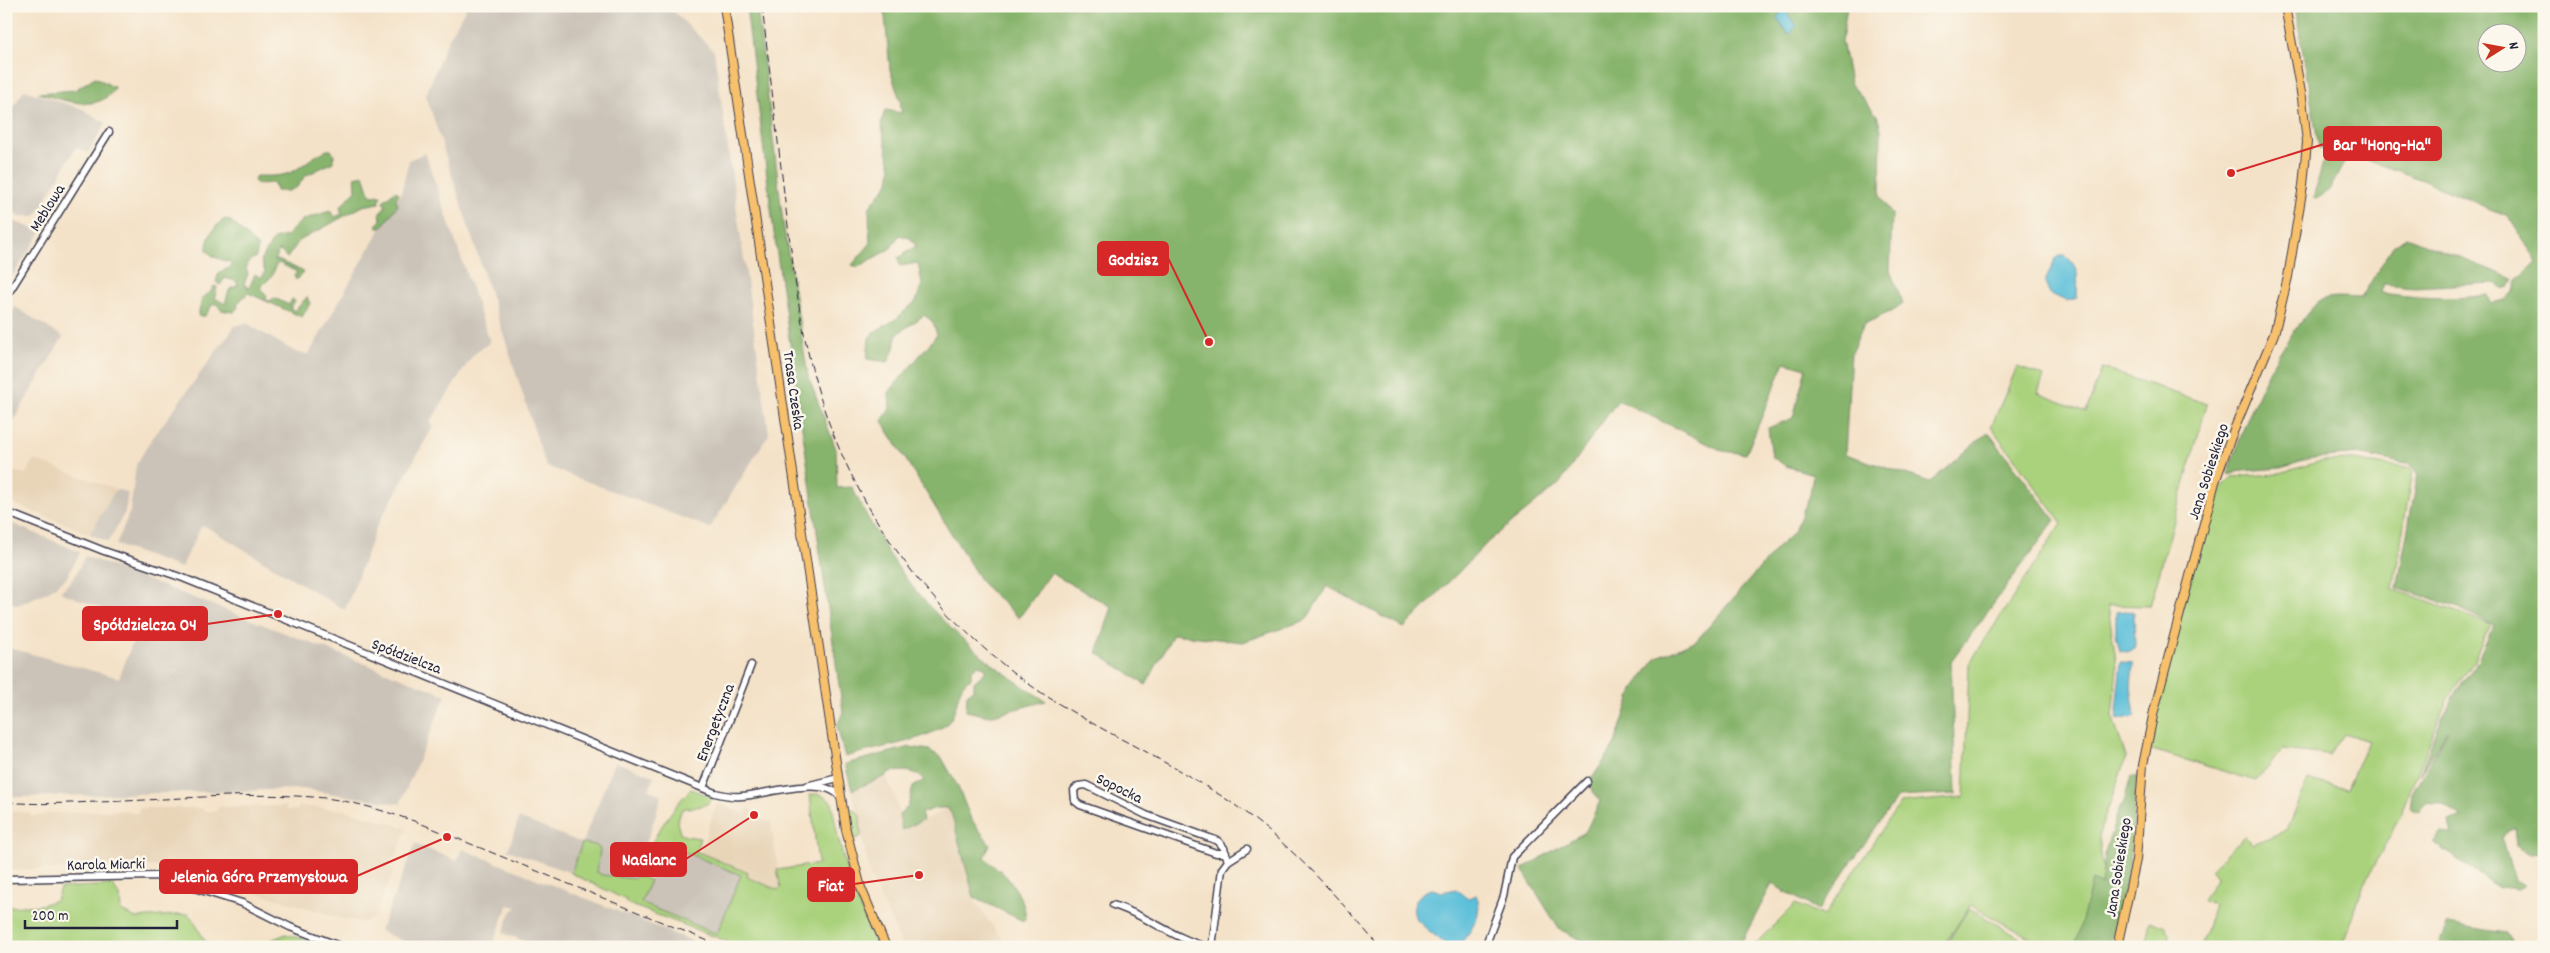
<svg xmlns="http://www.w3.org/2000/svg" width="2550" height="953" viewBox="0 0 2550 953" font-family="Dekko,sans-serif">
	<rect width="100%" height="100%" fill="#fbf7ec"/>
	<filter id="ink" filterUnits="userSpaceOnUse"><feTurbulence type="fractalNoise" baseFrequency=".02" numOctaves="2"/><feDisplacementMap in="SourceGraphic" scale="10" xChannelSelector="R" yChannelSelector="G"/><feConvolveMatrix kernelMatrix="1 2 1 2 8 2 1 2 1" color-interpolation-filters="sRGB"/></filter>
	<filter id="wash" filterUnits="userSpaceOnUse"><feTurbulence type="fractalNoise" baseFrequency=".0096" numOctaves="4" result="noise"/><feDisplacementMap in="SourceGraphic" scale="20" xChannelSelector="R" yChannelSelector="G"/><feGaussianBlur stdDeviation="1.12" result="paint"/><feColorMatrix in="noise" values="0 0 0 0 0 0 0 0 0 0 0 0 0 0 0 0 0 1.4 0 .05"/><feComposite in="paint" operator="in"/></filter>
	<g filter="url(#wash)">
		<rect width="100%" height="100%" fill="#f4e2c8"/>
		<!-- built -->
		<g fill="#e8d4b7">
			<path d="M34 460 116 489 90 534 6 501V470L26 474Z"/>
			<path d="M886 776 895 797 903 830 948 808 977 905 1008 947H903L870 875 852 790Z"/>
			<path d="M717 802 745 815 748 808 759 813 757 818 771 822 781 888 778 890 747 877V873L700 852Z"/>
			<path d="M286 806V810H298L299 806 344 810 407 828 395 859 391 858 388 868 394 870 375 917 365 922 347 920 196 874 152 866 6 870V811L30 813V816L46 815V813L128 810 129 813H138L139 808H203L204 811H217V807Z"/>
		</g>
		<!-- industrial -->
		<g fill="#cbc3b8">
			<path d="M467 6H668L714 51 769 434 710 528 546 466 426 95 446 44Z"/>
			<path d="M24 90 82 109 106 123 88 153 76 147 36 216H20L6 210V119Z"/>
			<path d="M425 153 490 342 473 355 430 422 434 425 377 526 345 610 205 526 201 527 181 568 116 545 130 511 136 465 149 443 235 326 246 323 297 353 309 354 401 193 409 160Z"/>
			<path d="M6 218 41 232 6 286Z"/>
			<path d="M15 307 63 337 6 433V321Z"/>
			<path d="M116 489 128 493 125 512 108 542 90 534Z"/>
			<path d="M6 521 80 552 67 577 49 591 18 605 6 600Z"/>
			<path d="M85 556 446 695 400 804 302 789 21 797 6 795V647L119 678 140 623 60 592 74 578Z"/>
			<path d="M615 762 654 776 649 790 662 795 647 841 632 870 636 875 634 879 602 875 597 872 600 849 582 843 571 873 508 850 519 818 582 843Z"/>
			<path d="M415 844 457 861 462 849 707 947H539L503 933 511 912 517 907 508 905 492 947H416L380 931Z"/>
			<path d="M665 844 741 875 717 934 641 903Z"/>
		</g>
		<!-- green -->
		<g fill="#aad27d" stroke="#667a5c">
			<path d="M2017 367 2044 376 2038 393 2086 412 2102 368 2207 404 2150 606 2108 605 2117 668 2112 716 2126 757 2099 834 2105 892 2088 947H2047L1970 905 1943 947H1752L1795 904 1824 916 1900 803 1964 797 1969 664 2062 523 1991 427Z"/>
			<path d="M2353 460 2407 468 2413 471 2393 589 2490 624 2473 663 2447 700 2399 818 2362 889 2343 947H2201L2214 904 2203 901 2217 877 2211 869 2244 836 2253 844 2287 830 2308 780 2347 789 2368 741 2344 733 2329 755 2282 750 2256 781 2146 748 2211 499 2233 477 2277 474 2322 461Z"/>
			<path d="M691 789 712 797C709 809 692 806 682 809L677 822 680 833 685 836 700 838 696 851 748 873 747 877 778 890 781 888 777 870 818 864 810 795C819 792 825 797 832 803 839 854 855 901 878 947H742L626 903V900L571 873 582 843 595 845 600 849 597 872 602 875 634 879 636 875 650 880 641 903 717 934 741 875 665 844 652 876 643 871C642 850 676 803 691 789Z"/>
			<path d="M851 808 860 815 861 836 856 839 851 837 847 812Z"/>
			<path d="M112 885 120 896 121 911 136 918 188 914C200 926 199 937 211 947H6V907L41 905 56 900 60 888Z"/>
			<path d="M1969 908 2035 947H1945Z"/>
			<path d="M2150 921 2165 927 2169 935V947H2145Z"/>
			<path d="M286 934 309 941 305 947H254Z"/>
		</g>
		<!-- forest -->
		<g fill="#87b46c" stroke="#546b54" fill-rule="evenodd">
			<path d="M746 6H757L783 222 808 376 836 449 837 488 852 487C864 512 879 539 895 563 930 616 992 668 1046 701L989 716 966 711 967 694 974 689V682L986 671 985 667 978 665 971 671V678C953 686 961 715 944 726 921 742 873 748 845 757L837 726 843 712 774 233Z"/>
			<path d="M884 6H1847L1842 40 1850 83 1877 115 1881 130 1880 196 1892 214 1890 271 1903 303 1892 311 1864 324 1851 353 1845 454 1930 482 1988 432 2055 520 1951 662 1956 794 1897 797 1818 910 1772 884 1739 947H1595L1559 929 1522 869 1586 831 1600 801 1588 784 1614 746 1633 690 1657 657 1697 640 1777 548 1794 532 1810 495 1813 474 1786 466 1772 457 1768 428 1793 418 1806 368 1785 362 1746 454 1723 451 1618 400 1559 484 1489 541 1404 628 1327 586 1306 620 1243 642 1173 634 1146 685 1097 653 1112 607 1051 573 1019 618 982 583 882 421 890 409 889 392 937 335 933 322 924 315 896 335 895 346 888 362 867 359 869 338 874 332 896 319 916 301 922 284 918 263 900 266 898 258 916 246 910 238 899 235 891 248 858 267 852 265 870 244 869 208 889 182 891 168 881 123 885 110 902 113 900 106 901 103 890 70Z"/>
			<path d="M2295 6H2544V853L2530 854 2517 846 2515 827 2502 837 2514 880 2525 885 2519 890 2499 888 2432 842 2441 833 2452 834 2449 822 2462 817 2442 804 2426 802 2419 812 2410 809 2412 794 2448 730 2419 775 2442 719 2455 694 2476 664 2494 625 2459 608 2397 588 2418 474 2411 465 2359 454 2313 458 2281 468 2242 471 2228 474C2246 420 2265 366 2302 321 2307 316 2311 307 2316 303 2328 294 2347 298 2361 298L2393 246 2406 237 2514 279 2509 287 2502 289 2495 283 2414 287 2383 284 2382 293C2417 298 2452 300 2488 295L2491 303 2505 300 2514 291 2517 280 2537 262 2508 216 2412 176 2358 157 2346 159 2329 191 2316 199 2313 198 2322 166 2330 147 2319 148ZM2488 32H2518V62H2488Z"/>
			<path d="M95 77 115 88C99 115 62 99 38 93L75 90Z"/>
			<path d="M327 150H331L334 154 333 162 305 176 297 187 288 191H276L274 183 258 184 254 181 256 176C302 178 293 166 327 150Z"/>
			<path d="M364 175 371 196 381 195 379 203 363 206 299 241 287 258 279 250 274 261 278 260 304 272 296 280 294 276 297 272 279 263 275 266 273 275 260 288 267 297 265 300 270 301 274 298 289 305 292 299 295 301 290 308 295 311 307 297 310 304 302 317 248 293 237 304 238 307 234 312 221 310 217 304H213L205 316H198L202 298 210 293 214 286 217 287 215 298 225 304 229 290 238 285 236 281 225 278 220 285 216 282 219 272 230 268 232 263 214 257 207 251C206 238 214 226 225 219L232 222 258 247 256 257 249 261 246 268 248 274 244 284 249 288 255 274 261 278 265 272 261 260 274 239 286 236 302 220 330 211 335 217 342 214 340 207 356 190 355 177Z"/>
			<path d="M395 191 399 193 396 199 398 205 381 228H378L376 225 381 220 380 213 386 205 382 202Z"/>
			<path d="M910 747 929 750 942 758 958 787 971 819 990 844 985 857C990 865 997 867 1003 873 1014 884 1026 904 1026 919L1023 921 974 897 951 813 948 808H936L921 813 923 820 902 830 899 815 908 807 913 787 924 780C916 769 900 771 889 772L886 776 852 790 845 764Z"/>
			<path d="M2131 776 2137 777 2128 875 2110 947H2075L2092 881 2101 885 2106 849 2119 808 2124 802Z"/>
			<path d="M2448 924 2506 933 2516 947H2437Z"/>
		</g>
		<!-- water -->
		<g fill="#5bbfd9" stroke="#3e708a">
			<path d="M1784 10 1797 26 1788 35 1777 17Z"/>
			<path d="M2060 256H2066C2081 269 2077 280 2077 298L2066 301 2049 293 2045 282 2055 259Z"/>
			<path d="M2126 611 2134 612 2135 649 2127 652 2120 651 2116 635V612Z"/>
			<path d="M2121 662 2133 663 2131 687 2135 716 2118 720 2116 711Z"/>
			<path d="M1432 889 1442 892 1456 889 1468 898 1476 895C1485 912 1470 933 1459 945L1451 947 1446 944C1442 942 1417 921 1416 919 1409 905 1419 892 1432 889Z"/>
		</g>
	</g>
	<g filter="url(#ink)">
		<g fill="none" stroke-linecap="round" stroke-linejoin="round">
			<!-- minor casing -->
			<g stroke="#423f50" stroke-width="9">
				<g id="minor">
					<path d="M6 297 109 132"/>
					<path d="M6 512 104 551 183 578 715 793C723 795 732 797 741 796 765 795 826 774 841 798"/>
					<path d="M806 786 838 778"/>
					<path d="M703 788 751 665"/>
					<path d="M1226 853H1216L1080 805 1075 801 1074 790 1078 786 1086 785 1146 815 1218 841 1224 848 1228 861"/>
					<path d="M6 879 156 876 242 903 290 927 342 947"/>
					<path d="M1113 905C1146 915 1173 938 1207 947"/>
					<path d="M1212 947 1222 869 1228 861 1247 849"/>
					<path d="M1485 947 1504 896 1512 857 1587 781"/>
				</g>
			</g>
			<!-- major casing -->
			<g stroke="#423f50" stroke-width="10">
				<g id="major">
					<path d="M724 6 846 830 861 888 886 947"/>
					<path d="M2117 947 2136 860 2143 765 2154 711 2215 482 2231 437 2274 334 2288 277 2303 186 2307 142 2302 98 2285 6"/>
				</g>
			</g>
			<!-- minor -->
			<use href="#minor" stroke="#fff" stroke-width="6"/>
			<!-- major -->
			<use href="#major" stroke="#f7c06c" stroke-width="8"/>
			<!-- rail -->
			<g stroke="#22223b" stroke-width="1" stroke-dasharray="8 4" stroke-linecap="butt">
				<path d="M762 6C770 74 778 142 786 210 793 265 799 321 814 376 849 507 937 626 1051 699 1107 734 1168 761 1223 797 1284 837 1333 891 1379 947"/>
				<path d="M6 802C37 805 67 803 97 802 170 800 253 791 325 798 357 802 387 812 417 822L723 947"/>
			</g>
		</g>
	</g>
	<g text-anchor="middle" stroke-width="5" stroke-linejoin="round" paint-order="stroke">
		<!-- street labels -->
		<g font-size="16" fill="#22223b" stroke="#fbf7ec">
			<text transform="translate(46 207) rotate(-58)" y="6">Meblowa</text>
			<text transform="translate(795 390) rotate(82)" y="6">Trasa Czeska</text>
			<text transform="translate(2207 471) rotate(-72)" y="6">Jana Sobieskiego</text>
			<text transform="translate(407 655) rotate(21)" y="6">Spółdzielcza</text>
			<text transform="translate(714 722) rotate(-69)" y="6">Energetyczna</text>
			<text transform="translate(1120 787) rotate(26)" y="6">Sopocka</text>
			<text transform="translate(106 863) rotate(-1)" y="6">Karola Miarki</text>
			<text transform="translate(2117 867) rotate(-81)" y="6">Jana Sobieskiego</text>
		</g>
	</g>
	<!-- callouts -->
	<path fill="none" stroke="#d62828" stroke-width="2" d="M2231 173L2324 144M1209 342L1168 258M278 614L207 624M754 815L686 859M447 837L357 876M919 875L854 884"/>
	<g fill="#d62828" stroke="#fbf7ec" stroke-width="2">
		<circle cx="2231" cy="173" r="5"/>
		<circle cx="1209" cy="342" r="5"/>
		<circle cx="278" cy="614" r="5"/>
		<circle cx="754" cy="815" r="5"/>
		<circle cx="447" cy="837" r="5"/>
		<circle cx="919" cy="875" r="5"/>
	</g>
	<g fill="#d62828" stroke="#d62828" stroke-width="2">
		<rect x="2324" y="127" width="117" height="33" rx="5"/>
		<rect x="1098" y="242" width="70" height="33" rx="5"/>
		<rect x="83" y="607" width="124" height="33" rx="5"/>
		<rect x="611" y="843" width="75" height="33" rx="5"/>
		<rect x="160" y="860" width="197" height="33" rx="5"/>
		<rect x="808" y="868" width="46" height="33" rx="5"/>
	</g>
	<g font-size="18" text-anchor="middle" font-weight="bold" fill="#fff">
		<text x="2382" y="150">Bar "Hong-Ha"</text>
		<text x="1133" y="265">Godzisz</text>
		<text x="145" y="630">Spółdzielcza 04</text>
		<text x="649" y="865">NaGlanc</text>
		<text x="259" y="882">Jelenia Góra Przemysłowa</text>
		<text x="831" y="891">Fiat</text>
	</g>
	<!-- margin -->
	<rect width="2550" height="953" fill="none" stroke="#fbf7ec" stroke-width="25"/>
	<!-- north arrow -->
	<g transform="translate(2502 48) rotate(79)"><circle r="24" fill="#fbf7ec" stroke="#a4a2a5"/>
	<path d="M0-4L9 19L0 12L-9 19Z" fill="#c8321e"/>
	<text y="-8" font-size="14" font-weight="bold" text-anchor="middle" fill="#22223b">N</text>
	</g>
	<!-- scale -->
	<path d="M25 920v8h152v-8" fill="none" stroke="#22223b" stroke-width="2.5"/>
	<text x="32" y="920" font-size="15" fill="#22223b" stroke="#fbf7ec" stroke-width="4" paint-order="stroke">200 m</text>
</svg>
